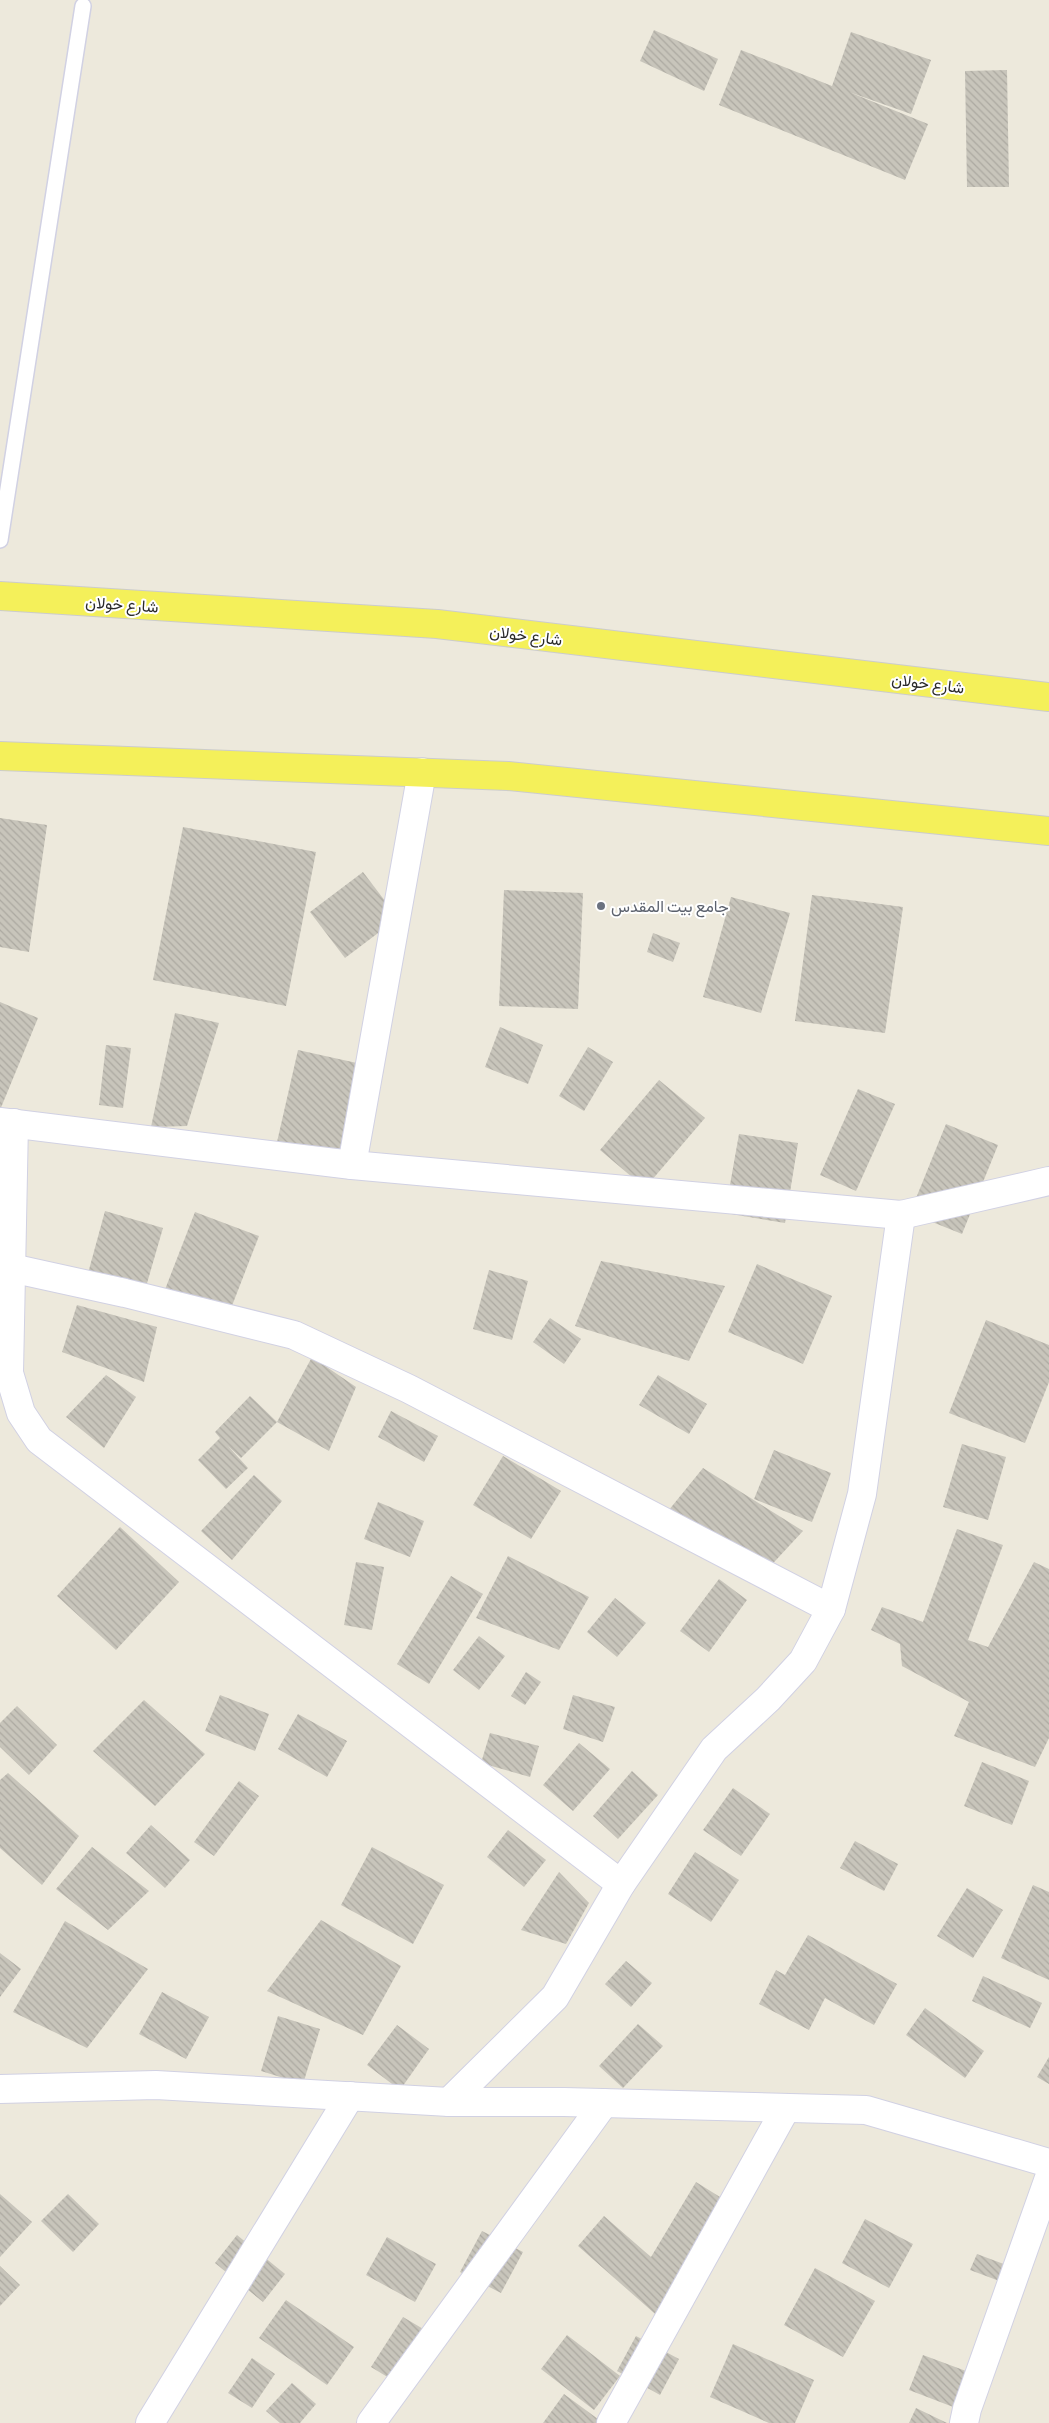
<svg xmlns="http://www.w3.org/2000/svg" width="1049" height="2423" viewBox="0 0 1049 2423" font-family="Manrope,Vazirmatn,sans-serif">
	<defs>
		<pattern id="building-back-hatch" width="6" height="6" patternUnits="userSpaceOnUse" patternTransform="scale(1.25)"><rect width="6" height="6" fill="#c8c5bb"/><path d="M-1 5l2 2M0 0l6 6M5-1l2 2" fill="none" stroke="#aca9a1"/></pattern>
	</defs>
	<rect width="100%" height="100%" fill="#ede9dc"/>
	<!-- building -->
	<g fill="url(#building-back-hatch)">
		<path d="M654 30 718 59 704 91 640 61Z"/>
		<path d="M851 32 931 60 911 114 849 92 928 124 905 180 719 105 741 50 832 86Z"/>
		<path d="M1007 70 1009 187H967L965 71Z"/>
		<path d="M0 818 47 825 29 952 0 947Z"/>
		<path d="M183 827 316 852 286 1006 153 980Z"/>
		<path d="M363 872 398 918 345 958 310 912Z"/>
		<path d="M504 890 583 893 578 1009 499 1006Z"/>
		<path d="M812 895 903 907 885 1033 795 1021Z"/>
		<path d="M731 897 790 913 761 1013 703 997Z"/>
		<path d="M653 933 680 943 673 962 647 952Z"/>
		<path d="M0 1002 38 1018 0 1110Z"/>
		<path d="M175 1013 219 1023 187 1126 151 1127Z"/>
		<path d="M500 1027 543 1045 528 1084 485 1067Z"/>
		<path d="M106 1045 131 1048 123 1108 99 1105Z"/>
		<path d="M588 1047 613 1062 584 1111 559 1096Z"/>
		<path d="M298 1050 384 1069 363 1162 277 1142Z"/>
		<path d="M659 1080 705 1118 645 1188 600 1150Z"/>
		<path d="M858 1089 895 1104 856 1191 820 1175Z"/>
		<path d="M946 1124 998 1145 962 1234 910 1213Z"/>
		<path d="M739 1134 798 1143 785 1223 725 1213Z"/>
		<path d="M105 1211 163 1228 141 1304 84 1288Z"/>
		<path d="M195 1212 259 1236 223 1329 159 1305Z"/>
		<path d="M601 1261 725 1286 689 1361 575 1326Z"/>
		<path d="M757 1264 832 1296 803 1364 728 1332Z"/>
		<path d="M489 1270 528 1281 512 1340 473 1329Z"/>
		<path d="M77 1305 157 1327 144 1382 62 1352Z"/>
		<path d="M550 1318 581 1339 564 1364 533 1342Z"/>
		<path d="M986 1320 1049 1345V1382L1025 1443 949 1413Z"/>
		<path d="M312 1357 356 1387 329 1451 277 1422Z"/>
		<path d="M106 1375 136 1397 104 1448 66 1417Z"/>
		<path d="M658 1375 707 1404 689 1434 639 1405Z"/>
		<path d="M250 1396 277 1422 241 1458 228 1446 248 1468 226 1489 198 1460 220 1438 215 1432Z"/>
		<path d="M391 1411 438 1436 424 1462 378 1437Z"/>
		<path d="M962 1444 1006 1457 988 1520 943 1507Z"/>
		<path d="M774 1450 831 1473 812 1522 754 1499Z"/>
		<path d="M503 1456 561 1491 531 1539 473 1505Z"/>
		<path d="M703 1468 803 1531 764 1573 664 1516Z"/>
		<path d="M254 1475 282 1501 232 1560 201 1531Z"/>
		<path d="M378 1502 424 1521 410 1557 364 1539Z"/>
		<path d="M120 1527 179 1582 116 1650 57 1596Z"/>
		<path d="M957 1529 1003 1545 968 1640 988 1647 1034 1562 1049 1569V1738L1035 1767 954 1736 969 1702 902 1666 900 1644 871 1630 882 1607 923 1622Z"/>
		<path d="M508 1556 589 1597 559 1650 476 1618Z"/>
		<path d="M356 1562 384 1567 372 1630 344 1625Z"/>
		<path d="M451 1576 483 1594 429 1684 397 1664Z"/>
		<path d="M719 1579 747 1600 709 1652 680 1631Z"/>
		<path d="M615 1598 646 1623 617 1657 587 1632Z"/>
		<path d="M479 1636 505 1656 479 1690 453 1670Z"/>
		<path d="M526 1672 541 1682 525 1705 511 1696Z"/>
		<path d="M220 1695 269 1714 255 1751 205 1731Z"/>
		<path d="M573 1695 615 1707 603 1742 563 1729Z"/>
		<path d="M144 1700 205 1754 155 1806 93 1751Z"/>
		<path d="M17 1706 57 1745 29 1775 0 1747V1723Z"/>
		<path d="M298 1714 347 1741 327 1777 278 1749Z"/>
		<path d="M490 1733 539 1746 530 1777 481 1763Z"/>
		<path d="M579 1743 610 1769 573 1811 543 1785Z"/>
		<path d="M982 1762 1029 1781 1012 1825 964 1806Z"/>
		<path d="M632 1771 658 1795 618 1839 593 1816Z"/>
		<path d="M8 1773 79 1836 42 1885 0 1848V1780Z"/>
		<path d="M239 1781 259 1796 214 1856 194 1842Z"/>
		<path d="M733 1788 770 1814 741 1856 703 1830Z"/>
		<path d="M151 1825 190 1860 165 1888 126 1853Z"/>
		<path d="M508 1830 546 1860 524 1887 487 1857Z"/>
		<path d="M855 1841 898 1864 884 1891 840 1868Z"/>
		<path d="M92 1847 149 1891 108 1930 56 1889Z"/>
		<path d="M372 1847 444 1885 413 1944 341 1905Z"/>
		<path d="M695 1852 739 1880 711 1922 668 1894Z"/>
		<path d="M559 1872 589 1903 566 1944 521 1930Z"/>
		<path d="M1033 1885 1049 1892V1980L1001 1958Z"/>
		<path d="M967 1888 1003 1910 973 1958 937 1936Z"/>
		<path d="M321 1920 401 1966 363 2035 267 1991Z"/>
		<path d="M65 1921 148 1969 87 2048 13 2012Z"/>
		<path d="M808 1935 897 1984 874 2025 825 1998 809 2030 759 2004 776 1970 785 1975Z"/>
		<path d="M0 1953 21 1969 0 1997Z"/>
		<path d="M626 1961 652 1983 631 2007 605 1984Z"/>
		<path d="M983 1976 1042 2003 1030 2028 972 2001Z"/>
		<path d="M162 1992 209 2017 186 2059 139 2034Z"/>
		<path d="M925 2008 984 2051 965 2078 906 2035Z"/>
		<path d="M278 2016 320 2029 303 2084 261 2071Z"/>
		<path d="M638 2024 663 2046 623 2088 599 2066Z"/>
		<path d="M397 2025 429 2049 400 2090 367 2065Z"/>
		<path d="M1049 2057V2084L1037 2077Z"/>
		<path d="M696 2182 736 2207 662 2320 578 2246 604 2216 651 2257Z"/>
		<path d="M0 2194 32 2222 0 2257Z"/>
		<path d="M68 2194 99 2224 73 2252 41 2221Z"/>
		<path d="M865 2219 913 2244 889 2288 842 2263Z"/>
		<path d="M482 2231 523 2252 501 2293 460 2272Z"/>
		<path d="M237 2235 285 2274 263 2302 215 2263Z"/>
		<path d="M387 2237 436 2264 415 2302 366 2275Z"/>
		<path d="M977 2254 1009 2266 1002 2282 970 2270Z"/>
		<path d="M0 2266 20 2285 0 2306Z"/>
		<path d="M815 2268 875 2301 843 2357 784 2325Z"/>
		<path d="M286 2300 354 2347 327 2385 259 2338Z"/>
		<path d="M403 2317 430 2333 399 2384 371 2367Z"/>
		<path d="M567 2335 620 2376 594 2410 541 2369Z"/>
		<path d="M636 2336 679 2359 660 2395 617 2371Z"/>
		<path d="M733 2344 814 2380 795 2423H769L710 2397Z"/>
		<path d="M923 2355 974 2374 961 2410 909 2390Z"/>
		<path d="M252 2358 275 2374 252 2408 228 2393Z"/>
		<path d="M292 2383 316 2404 300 2423H280L266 2411Z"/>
		<path d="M564 2394 602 2422 601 2423H543Z"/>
		<path d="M916 2408 947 2423H909Z"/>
	</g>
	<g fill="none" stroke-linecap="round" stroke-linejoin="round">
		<!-- service casing -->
		<g stroke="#d1d1e3" stroke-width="18">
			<path id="service" d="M0 540 83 6"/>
		</g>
		<!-- minor casing -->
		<g stroke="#d1d1e3" stroke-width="30">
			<g id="minor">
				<path d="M0 1122 352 1165 422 772"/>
				<path d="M14 1123 9 1373 21 1413 39 1440 621 1884"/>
				<path d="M352 1165 901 1215 1049 1181"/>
				<path d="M11 1268 125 1293 294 1335 409 1389 831 1609"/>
				<path d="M0 2089 156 2085 449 2102H564L866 2110 1049 2163"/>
				<path d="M449 2102 555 1997 621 1884 714 1749 768 1699 803 1661 831 1609 862 1494 901 1215"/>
				<path d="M150 2423 350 2096"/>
				<path d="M371 2423 604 2103"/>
				<path d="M611 2423 786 2108"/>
				<path d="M964 2423 967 2409 1049 2178"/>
			</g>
		</g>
		<!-- primary casing -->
		<g stroke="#ccc" stroke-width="30">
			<g id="primary">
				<path d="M0 596 437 624 1049 697"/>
				<path d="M0 756 508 776 1049 831"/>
			</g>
		</g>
		<!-- service -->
		<use href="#service" stroke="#fff" stroke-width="15"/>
		<!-- minor -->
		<use href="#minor" stroke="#fff" stroke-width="28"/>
		<!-- primary -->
		<use href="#primary" stroke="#f4f05a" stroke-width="28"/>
	</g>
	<!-- markers -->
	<circle fill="#6b7280" stroke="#fff" stroke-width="2" cx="601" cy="906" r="5"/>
	<g text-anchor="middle" stroke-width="4" stroke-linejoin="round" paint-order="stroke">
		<!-- street labels -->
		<g font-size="16" fill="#2a2a2a" stroke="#fff">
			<text transform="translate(122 604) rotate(4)" y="6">شارع خولان</text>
			<text transform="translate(526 635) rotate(7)" y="6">شارع خولان</text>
			<text transform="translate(928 683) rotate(7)" y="6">شارع خولان</text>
		</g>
		<!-- worship labels -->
		<g font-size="16" fill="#5b616d" stroke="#fff" text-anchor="start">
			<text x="611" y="912">جامع بيت المقدس</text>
		</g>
	</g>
</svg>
